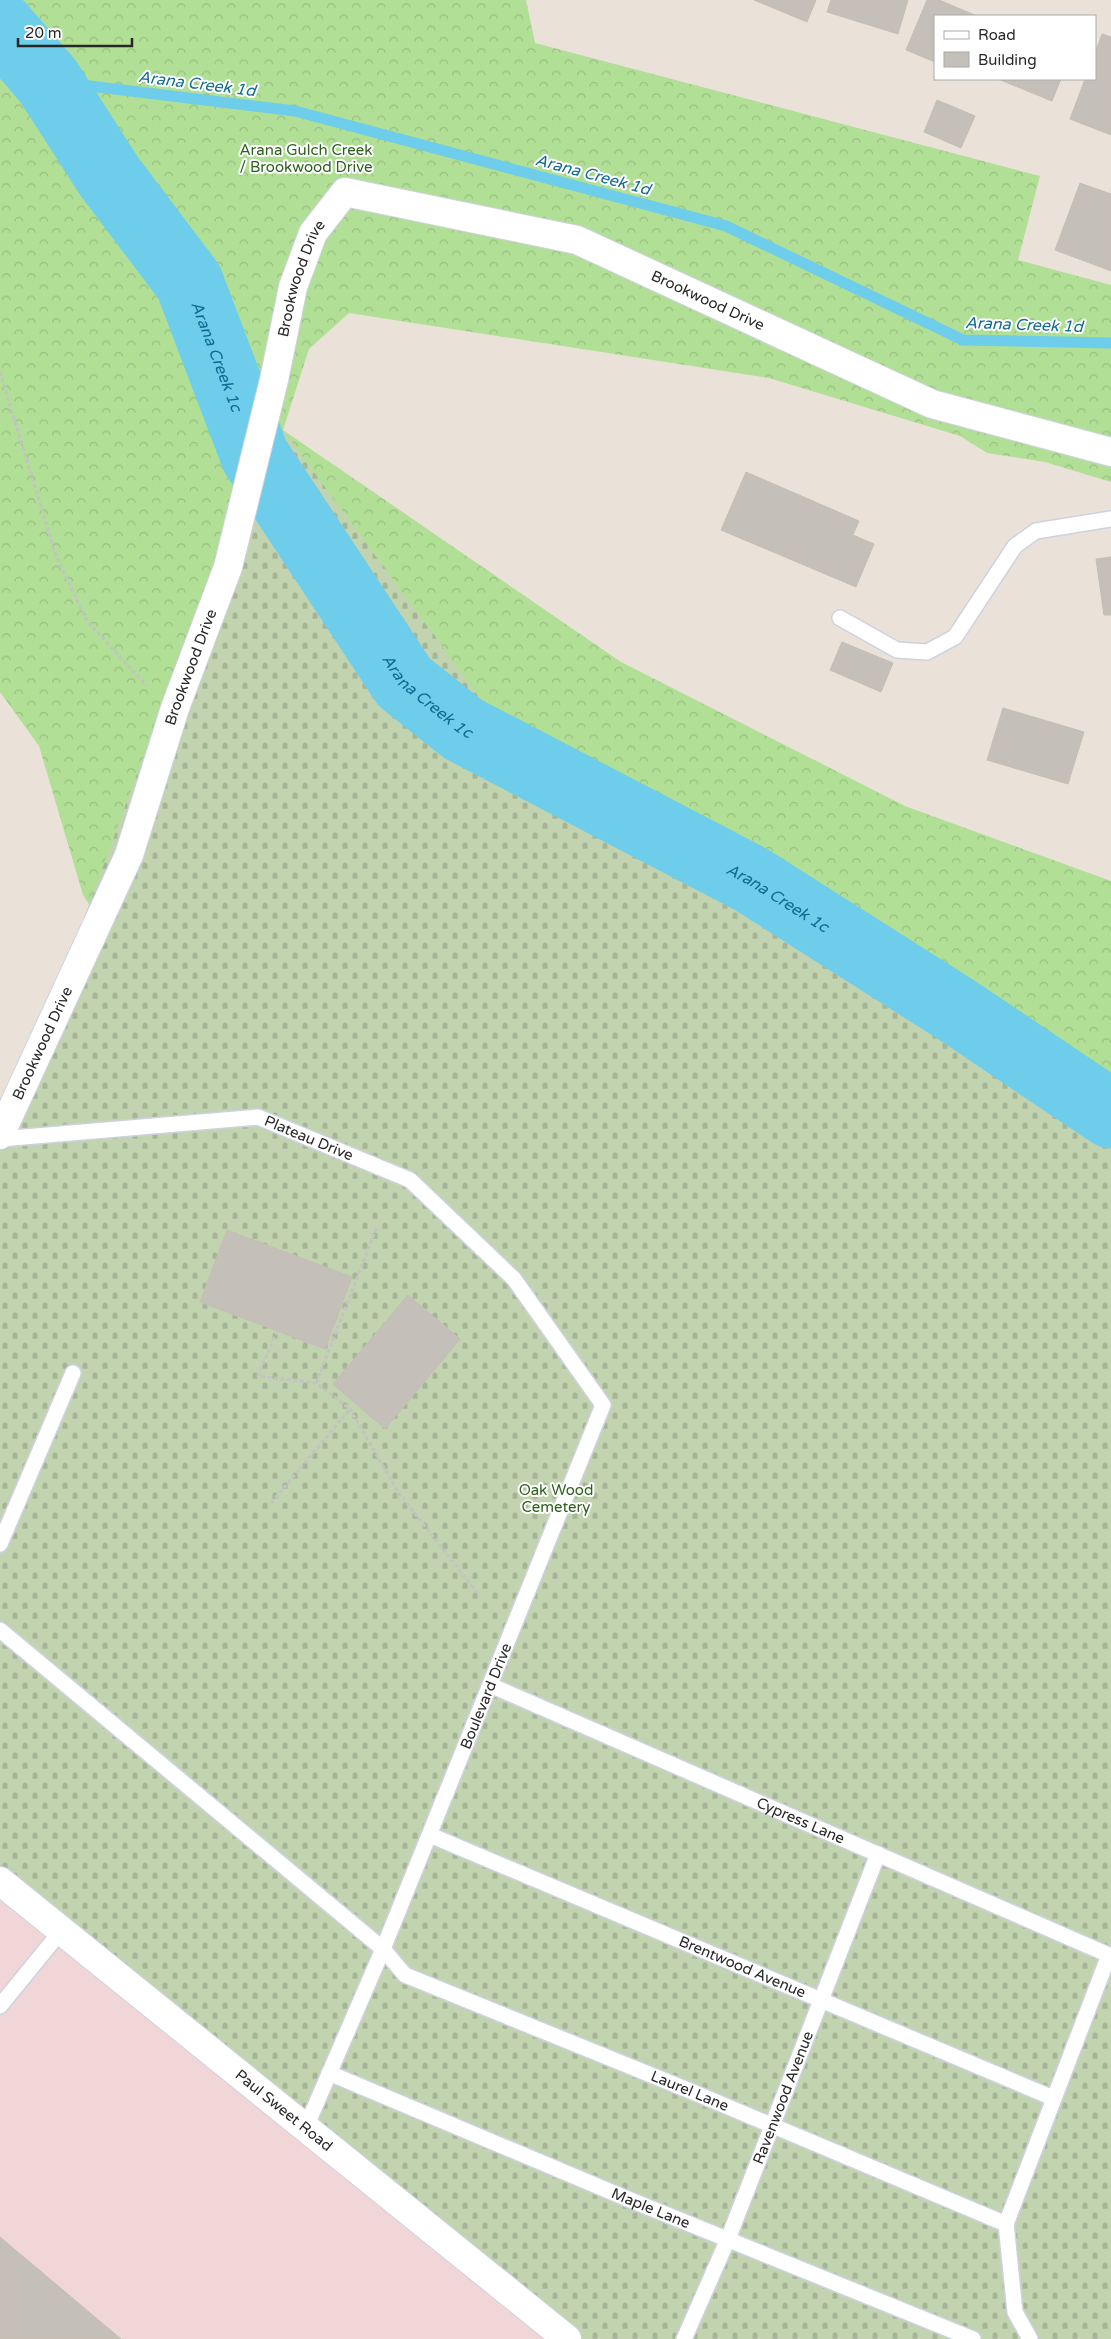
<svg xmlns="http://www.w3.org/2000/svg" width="1111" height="2339" viewBox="0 0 1111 2339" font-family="'Varela Round',sans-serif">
	<defs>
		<pattern id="forest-crowns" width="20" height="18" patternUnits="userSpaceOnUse" patternTransform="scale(1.25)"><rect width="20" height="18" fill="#b1df96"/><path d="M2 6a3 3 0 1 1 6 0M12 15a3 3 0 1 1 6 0" fill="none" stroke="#98bf81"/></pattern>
		<pattern id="cemetery-stones" width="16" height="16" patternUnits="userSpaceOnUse" patternTransform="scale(1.25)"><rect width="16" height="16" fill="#c2d3b0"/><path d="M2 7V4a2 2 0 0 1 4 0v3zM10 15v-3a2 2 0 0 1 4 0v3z" fill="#a7b597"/></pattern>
	</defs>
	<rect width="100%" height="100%" fill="#eae2d9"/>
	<!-- medical -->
	<path fill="#f1d6d8" d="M0 1883 551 2339H0Z"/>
	<!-- forest -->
	<path fill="url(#forest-crowns)" d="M0 0H526L535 43 1040 176 1018 260 1111 285V482L1045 462 987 453 960 436 769 378 349 313 309 349 283 430 621 662 905 806 1111 881V1569L109 935 83 895 39 746 0 692Z"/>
	<!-- cemetery -->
	<path fill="url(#cemetery-stones)" d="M283 430 544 785 1111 1107V2339H551L0 1883V1113L32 1060 253 458 268 481Z"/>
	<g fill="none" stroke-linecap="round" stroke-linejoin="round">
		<!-- stream -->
		<path stroke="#6dcdea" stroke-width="11" d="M48 81 295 111 726 226 963 340 1111 343"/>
		<!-- river -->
		<path stroke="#6dcdea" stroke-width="69" id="s1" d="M0 26 48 81 109 176 189 282 255 456 404 682 463 729 752 880 955 1009 1111 1114"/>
	</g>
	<!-- building -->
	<g fill="#c5bfb9" stroke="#c4beb3">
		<path d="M754 0H816L807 22Z"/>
		<path d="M831 0H908L898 34 827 12Z"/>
		<path d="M927 0H939L977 16H935V62L906 50Z"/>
		<path d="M1102 34 1111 37V135L1070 119 1085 79H1095V53Z"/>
		<path d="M998 79H1061L1052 101Z"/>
		<path d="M937 100 975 116 961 148 924 132Z"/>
		<path d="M1080 183 1111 194V271L1055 250Z"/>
		<path d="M746 472 859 521 853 535 874 544 856 587 721 530Z"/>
		<path d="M1111 557V615H1104L1096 559Z"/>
		<path d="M842 642 893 663 881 692 830 670Z"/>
		<path d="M1003 708 1084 732 1068 784 987 760Z"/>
		<path d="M227 1230 352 1277 325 1349 200 1302Z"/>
		<path d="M408 1295 460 1339 385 1429 333 1384Z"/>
		<path d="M0 2237 121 2339H0Z"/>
	</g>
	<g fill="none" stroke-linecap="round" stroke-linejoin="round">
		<!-- lane casing -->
		<g stroke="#ced2e0" stroke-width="18">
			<g id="lane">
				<path d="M840 618 897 650 927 652 955 637 1015 546 1036 531 1111 519"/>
				<path id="s2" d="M0 1139 258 1117 410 1180 514 1279 603 1405 383 1949 306 2127"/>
				<path d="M0 1544 73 1373"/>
				<path id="s3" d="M0 1630 383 1949 405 1975 688 2090 1006 2224"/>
				<path id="s4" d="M490 1685 1111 1956"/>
				<path id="s5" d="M430 1835 1053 2098"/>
				<path d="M0 2006 61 1931"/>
				<path id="s6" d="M329 2073 628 2199 973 2339"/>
				<path id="s7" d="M684 2339 728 2239 878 1854"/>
				<path d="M1030 2339 1015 2312 1006 2224 1109 1955"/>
			</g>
		</g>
		<!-- street casing -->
		<g stroke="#ced2e0" stroke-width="30">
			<g id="street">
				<path id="s8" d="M0 1135 129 855 175 708 228 567 274 380 293 287 313 233 345 192 577 240 932 404 1111 452"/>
			</g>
		</g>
		<!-- secondary casing -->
		<g stroke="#ced2e0" stroke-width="30">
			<g id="secondary">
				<path id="s9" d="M0 1881 567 2339"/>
			</g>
		</g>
		<!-- path -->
		<g stroke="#c3c3c3" stroke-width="3" stroke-dasharray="4 2.5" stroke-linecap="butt">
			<path d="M0 372 56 556 87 621 147 686"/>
			<path d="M277 1331 258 1376 316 1383 350 1409 398 1492 478 1594"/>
			<path d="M316 1383 377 1227"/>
			<path d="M271 1503 350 1409"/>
		</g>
		<!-- lane -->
		<use href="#lane" stroke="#fff" stroke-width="15"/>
		<!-- street -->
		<use href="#street" stroke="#fff" stroke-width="28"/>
		<!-- secondary -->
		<use href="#secondary" stroke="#fff" stroke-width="28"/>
	</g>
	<g text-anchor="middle" stroke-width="4" stroke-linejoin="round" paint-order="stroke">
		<!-- park labels -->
		<g font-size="15" fill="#2c601b" stroke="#fff">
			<text x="306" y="155">Arana Gulch Creek<tspan x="306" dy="17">/ Brookwood Drive</tspan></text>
			<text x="556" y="1495">Oak Wood<tspan x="556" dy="17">Cemetery</tspan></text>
		</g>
		<!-- street labels -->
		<g font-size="15" fill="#272727" stroke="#fff">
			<text dy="5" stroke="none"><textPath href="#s8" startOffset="911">Brookwood Drive</textPath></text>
			<text dy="5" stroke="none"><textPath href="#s8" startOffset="1391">Brookwood Drive</textPath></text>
			<text dy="5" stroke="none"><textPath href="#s8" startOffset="506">Brookwood Drive</textPath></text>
			<text dy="5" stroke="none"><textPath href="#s8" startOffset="101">Brookwood Drive</textPath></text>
			<text dy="5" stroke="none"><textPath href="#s2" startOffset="314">Plateau Drive</textPath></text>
			<text transform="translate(486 1696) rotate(-68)" y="5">Boulevard Drive</text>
			<text dy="5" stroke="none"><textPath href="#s4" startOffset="339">Cypress Lane</textPath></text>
			<text dy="5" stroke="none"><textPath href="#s5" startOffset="339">Brentwood Avenue</textPath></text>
			<text dy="5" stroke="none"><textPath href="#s3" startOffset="840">Laurel Lane</textPath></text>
			<text dy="5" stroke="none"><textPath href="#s7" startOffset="261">Ravenwood Avenue</textPath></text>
			<text dy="5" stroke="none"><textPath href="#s9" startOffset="365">Paul Sweet Road</textPath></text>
			<text dy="5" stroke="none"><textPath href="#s6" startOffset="349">Maple Lane</textPath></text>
		</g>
		<!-- water labels -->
		<g font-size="16" font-style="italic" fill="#116a91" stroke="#fff">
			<text transform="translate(197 83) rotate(7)" y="6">Arana Creek 1d</text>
			<text transform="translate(593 174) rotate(15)" y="6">Arana Creek 1d</text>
			<text transform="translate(1024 324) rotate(2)" y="6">Arana Creek 1d</text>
			<text dy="6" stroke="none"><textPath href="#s1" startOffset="398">Arana Creek 1c</textPath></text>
			<text dy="6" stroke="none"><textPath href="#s1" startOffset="802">Arana Creek 1c</textPath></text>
			<text dy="6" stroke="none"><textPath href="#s1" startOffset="1208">Arana Creek 1c</textPath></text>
		</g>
	</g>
	<!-- legend -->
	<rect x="934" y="15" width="162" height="65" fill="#ffffff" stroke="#a9a9a9"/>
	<rect x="944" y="31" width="25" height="8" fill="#ffffff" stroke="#a9a9a9"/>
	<text x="978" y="40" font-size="15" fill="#272727">Road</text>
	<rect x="944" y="52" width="25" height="15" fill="#c5bfb9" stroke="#a9a9a9"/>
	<text x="978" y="65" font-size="15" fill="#272727">Building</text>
	<!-- scale -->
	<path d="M18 38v8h114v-8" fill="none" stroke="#272727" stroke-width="2.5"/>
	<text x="25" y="38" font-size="15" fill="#272727" stroke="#ffffff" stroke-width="4" paint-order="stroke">20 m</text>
</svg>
